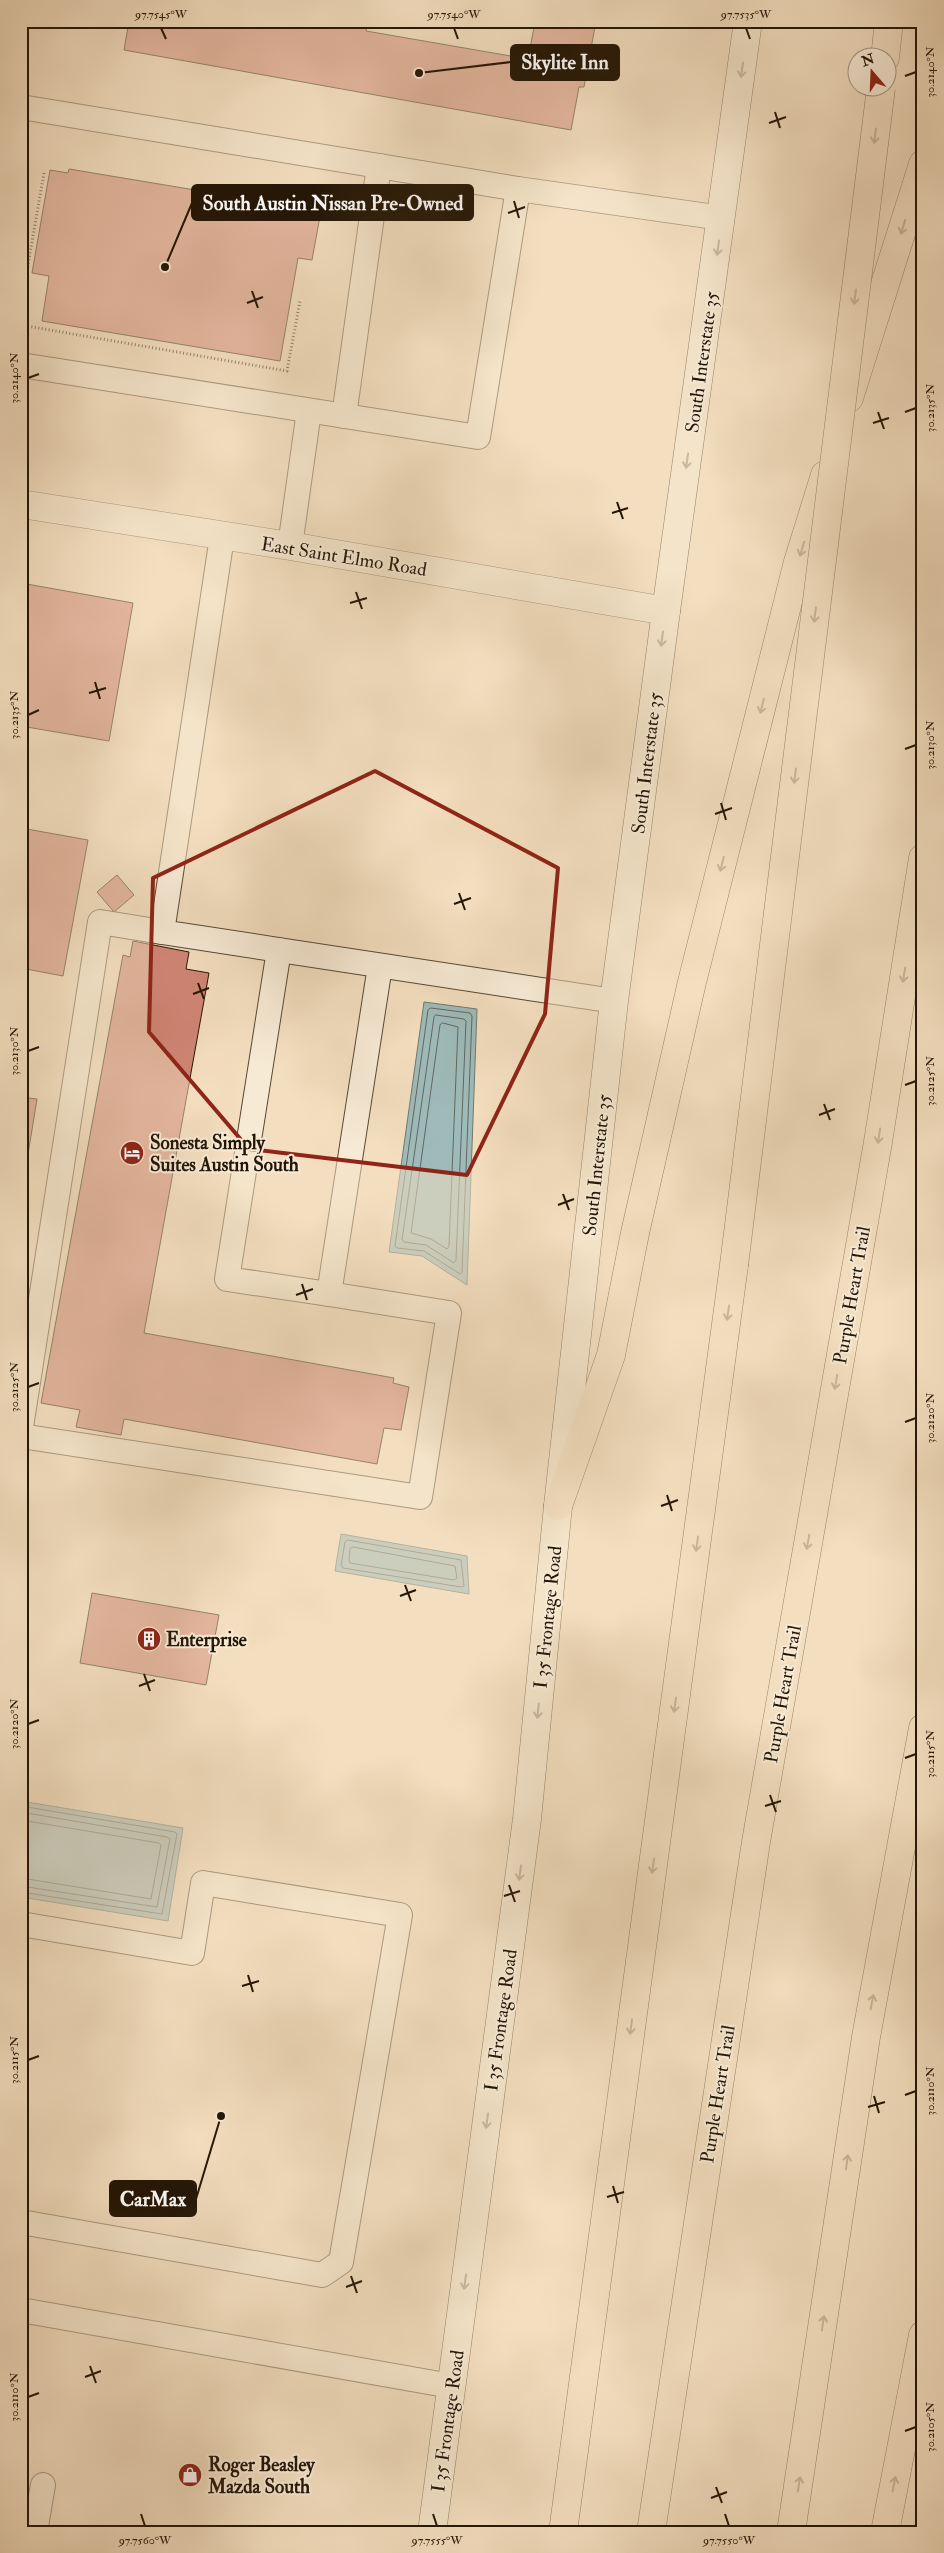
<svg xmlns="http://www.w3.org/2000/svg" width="944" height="2553" viewBox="0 0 944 2553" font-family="'IM FELL Double Pica',serif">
	<rect width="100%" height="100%" fill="#f3debf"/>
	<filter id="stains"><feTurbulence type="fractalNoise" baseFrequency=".004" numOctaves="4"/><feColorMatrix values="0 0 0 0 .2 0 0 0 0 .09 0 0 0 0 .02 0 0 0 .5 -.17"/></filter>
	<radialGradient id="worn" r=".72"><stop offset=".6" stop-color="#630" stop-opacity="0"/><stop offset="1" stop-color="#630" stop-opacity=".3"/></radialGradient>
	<!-- water -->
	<g fill="#9ebbba" stroke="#6d7972">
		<path d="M424 1002 477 1009 467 1285 422 1256 389 1252Z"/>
		<path d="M341 1534 467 1556 469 1594 335 1571Z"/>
		<path d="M21 1801 183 1828 168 1921 21 1897Z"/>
	</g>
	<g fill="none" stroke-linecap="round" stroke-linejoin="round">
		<!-- shore -->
		<g stroke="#616860" stroke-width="1">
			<path d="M431 1008 470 1013 472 1016 462 1272 460 1274 424 1251 397 1248 395 1246 428 1010Z"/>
			<path d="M436 1015 464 1019 466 1021 456 1260 454 1263 426 1245 404 1242 402 1240 434 1017Z"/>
			<path d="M443 1023 458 1027 449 1246 447 1249 431 1239 411 1233 440 1025Z"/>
			<path d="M348 1540 461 1560 464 1586 461 1587 343 1568 341 1565 345 1542Z"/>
			<path d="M353 1547 455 1566 457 1578 454 1580 350 1563 349 1560 350 1549Z"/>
			<path d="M21 1806 175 1832 177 1834 162 1914 21 1892"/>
			<path d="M21 1812 167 1837 170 1839 157 1907 21 1886"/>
			<path d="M21 1820 159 1843 161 1845 151 1899 21 1878"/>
		</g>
	</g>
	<!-- building -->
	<g fill="#d18575" stroke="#241606">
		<path d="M129 21H342L367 26 366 31 528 59 534 27 520 25 521 21H596L584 87H579L571 130 124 50Z"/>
		<path d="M69 169 321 211 312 260 298 258 280 361 42 321 49 276 32 273 50 170 68 173Z"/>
		<path d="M21 583 133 603 109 741 21 726Z"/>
		<path d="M21 828 88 840 63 976 21 968Z"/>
		<path d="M117 875 134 895 114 912 97 892Z"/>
		<path d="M133 941 189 952 186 969 209 973 144 1333 394 1378 393 1383 409 1387 401 1430 384 1428 377 1464 124 1419 121 1435 76 1427 80 1410 41 1403 123 955 130 957Z"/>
		<path d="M21 1097 37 1099 21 1197Z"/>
		<path d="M92 1593 219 1615 206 1685 80 1663Z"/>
	</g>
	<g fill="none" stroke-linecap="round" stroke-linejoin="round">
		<!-- service casing -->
		<g stroke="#584834" stroke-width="26">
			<g id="service">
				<path d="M21 107 518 189 722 218"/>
				<path d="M21 365 478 437 518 189"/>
				<path d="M344 416 379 166"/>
				<path d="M222 537 162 932 279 950"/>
				<path d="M290 546 309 411"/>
				<path d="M380 966 329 1294 227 1279 279 950 614 1001"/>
				<path d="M21 1427 100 922 162 932"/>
				<path d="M21 1436 420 1497 449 1313 329 1294"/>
				<path d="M21 1924 192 1953 203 1883 400 1915 341 2262 322 2275 21 2222"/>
				<path d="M21 2310 451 2386"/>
				<path d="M35 2532 43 2485"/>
			</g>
		</g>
		<!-- minor casing -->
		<g stroke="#584834" stroke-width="29">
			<path id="minor" d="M21 504 290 546 666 611"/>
		</g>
		<!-- secondary casing -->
		<g stroke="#241606" stroke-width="29">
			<path id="secondary" d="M432 2532 527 1819 558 1506 614 1001 666 611 748 21"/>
		</g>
		<!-- motorway casing -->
		<g stroke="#241606" stroke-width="29">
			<g id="motorway">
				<path d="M885 58 889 21"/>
				<path d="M849 398 923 164"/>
				<path d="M558 1506 611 1355 635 1233 692 982 798 562 825 475"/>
				<path d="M563 2532 734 1265"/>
				<path d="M651 2532 756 1842 878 1142 923 858"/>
				<path d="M791 2532 866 2037 923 1728"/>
				<path d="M885 2532 923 2335"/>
			</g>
		</g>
		<!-- path -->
		<g stroke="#241606" stroke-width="3" stroke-dasharray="1 2.5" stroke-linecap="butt">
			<path d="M21 305 44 173"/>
			<path d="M21 325 287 371 300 301"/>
		</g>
		<!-- service -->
		<use href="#service" stroke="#f7ead5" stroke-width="24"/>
		<!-- minor -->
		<use href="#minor" stroke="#f7ead5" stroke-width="28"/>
		<!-- secondary -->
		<use href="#secondary" stroke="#f7ead5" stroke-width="28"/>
		<!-- motorway -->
		<use href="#motorway" stroke="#f3debf" stroke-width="28"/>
		<!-- motorway-bridge casing -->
		<g stroke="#241606" stroke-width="29" stroke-linecap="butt">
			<path id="motorway-bridge" d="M734 1265 881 88"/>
		</g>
		<!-- motorway-bridge -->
		<use href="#motorway-bridge" stroke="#f3debf" stroke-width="28"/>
	</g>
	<!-- one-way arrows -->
	<defs><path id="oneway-shaft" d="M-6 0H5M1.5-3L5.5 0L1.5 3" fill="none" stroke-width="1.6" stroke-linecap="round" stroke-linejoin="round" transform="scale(1.25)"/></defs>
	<g stroke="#988b78">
		<use href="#oneway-shaft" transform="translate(742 70) rotate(98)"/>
		<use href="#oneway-shaft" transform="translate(718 248) rotate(98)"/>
		<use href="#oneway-shaft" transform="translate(687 461) rotate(98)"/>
		<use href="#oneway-shaft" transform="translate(662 639) rotate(97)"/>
		<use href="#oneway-shaft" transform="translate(538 1711) rotate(96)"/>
		<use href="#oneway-shaft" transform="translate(520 1873) rotate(98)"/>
		<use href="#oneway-shaft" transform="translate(487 2121) rotate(98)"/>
		<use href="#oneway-shaft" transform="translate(465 2282) rotate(98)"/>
	</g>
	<g stroke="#96846c">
		<use href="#oneway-shaft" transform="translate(875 136) rotate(97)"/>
		<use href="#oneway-shaft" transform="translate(903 227) rotate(107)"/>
		<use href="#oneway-shaft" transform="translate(855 297) rotate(97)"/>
		<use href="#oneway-shaft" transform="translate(802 549) rotate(107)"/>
		<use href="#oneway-shaft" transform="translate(815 615) rotate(97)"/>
		<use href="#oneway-shaft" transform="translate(762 706) rotate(104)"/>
		<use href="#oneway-shaft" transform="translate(795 776) rotate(97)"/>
		<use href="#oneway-shaft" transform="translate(722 864) rotate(104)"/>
		<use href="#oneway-shaft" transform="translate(904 975) rotate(99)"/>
		<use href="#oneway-shaft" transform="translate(879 1136) rotate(99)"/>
		<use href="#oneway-shaft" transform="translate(728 1313) rotate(98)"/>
		<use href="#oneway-shaft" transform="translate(836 1382) rotate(100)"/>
		<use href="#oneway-shaft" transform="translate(808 1542) rotate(100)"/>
		<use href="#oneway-shaft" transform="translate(697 1544) rotate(98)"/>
		<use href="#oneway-shaft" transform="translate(675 1705) rotate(98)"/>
		<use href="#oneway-shaft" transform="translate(653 1866) rotate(98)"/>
		<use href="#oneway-shaft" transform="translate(872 2002) rotate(-80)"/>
		<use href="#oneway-shaft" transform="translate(631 2027) rotate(98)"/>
		<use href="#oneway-shaft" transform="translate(847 2162) rotate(-82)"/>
		<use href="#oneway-shaft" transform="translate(823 2323) rotate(-81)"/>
		<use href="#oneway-shaft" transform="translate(799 2484) rotate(-81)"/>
		<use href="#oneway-shaft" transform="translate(894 2484) rotate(-79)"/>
	</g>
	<!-- marked area -->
	<path d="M0 0H944V2553H0ZM375 771 558 868 545 1014 467 1175 249 1149 149 1032 153 878Z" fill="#f3debf" fill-opacity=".55" fill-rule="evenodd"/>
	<path fill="none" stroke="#8f2418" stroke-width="4" stroke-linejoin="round" d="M375 771 558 868 545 1014 467 1175 249 1149 149 1032 153 878Z"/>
	<!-- ticks -->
	<path fill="none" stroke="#241606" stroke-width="2" d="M161 28 166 39M454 28 458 39M746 28 750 39M905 76 916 72M775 112 780 128M769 123 786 117M514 201 519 218M508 213 525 207M252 291 258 308M247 303 263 297M28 378 39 374M878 412 884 429M905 412 916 408M873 423 889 418M617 502 623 519M612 513 628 508M356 592 362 609M350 603 367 598M95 682 100 699M89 693 106 688M28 715 39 710M905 749 916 745M721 803 726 820M715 814 732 808M459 893 465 910M454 904 471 898M198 983 204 999M193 994 209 988M28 1051 39 1047M905 1085 916 1081M824 1104 830 1120M819 1115 835 1109M563 1194 569 1210M558 1205 574 1199M302 1284 307 1300M296 1295 313 1289M28 1387 39 1383M905 1422 916 1418M667 1495 672 1511M661 1506 678 1500M405 1585 411 1601M400 1596 416 1590M144 1674 150 1691M139 1686 155 1680M28 1724 39 1720M905 1758 916 1754M770 1795 776 1812M765 1806 781 1801M509 1885 515 1902M504 1896 520 1891M248 1975 253 1992M242 1986 259 1981M28 2060 39 2056M905 2095 916 2091M874 2096 879 2113M868 2107 885 2102M613 2186 618 2203M607 2197 624 2192M351 2276 357 2293M346 2287 362 2281M90 2366 96 2383M85 2377 101 2371M28 2397 39 2393M905 2431 916 2427M716 2487 722 2503M711 2498 727 2492M141 2514 145 2526M433 2514 437 2526M725 2514 729 2526"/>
	<!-- icons -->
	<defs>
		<g id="hotel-disc" transform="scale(1.25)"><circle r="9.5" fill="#8f2418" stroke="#f7ead5"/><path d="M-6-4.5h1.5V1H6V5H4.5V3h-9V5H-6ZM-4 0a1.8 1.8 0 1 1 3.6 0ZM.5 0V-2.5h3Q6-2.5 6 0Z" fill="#fff"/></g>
		<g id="building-disc" transform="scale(1.25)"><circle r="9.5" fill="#8f2418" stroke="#f7ead5"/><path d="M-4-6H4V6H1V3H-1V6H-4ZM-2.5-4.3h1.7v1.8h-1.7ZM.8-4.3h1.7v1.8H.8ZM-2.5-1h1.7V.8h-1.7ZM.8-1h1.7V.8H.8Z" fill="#fff"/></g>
		<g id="shop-disc" transform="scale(1.25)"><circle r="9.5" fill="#8f2418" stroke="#f7ead5"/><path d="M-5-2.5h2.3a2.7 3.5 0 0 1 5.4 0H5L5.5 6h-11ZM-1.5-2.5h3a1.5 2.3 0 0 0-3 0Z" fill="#fff"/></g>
	</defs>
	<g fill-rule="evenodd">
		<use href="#hotel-disc" x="132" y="1153"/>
		<use href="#building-disc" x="149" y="1639"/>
		<use href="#shop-disc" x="190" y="2475"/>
	</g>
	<g text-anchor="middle" stroke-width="4" stroke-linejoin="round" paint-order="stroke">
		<!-- street labels -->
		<g font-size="19" fill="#241606" stroke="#f7ead5">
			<text transform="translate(701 362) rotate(-82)" y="7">South Interstate 35</text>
			<text transform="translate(344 556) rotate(9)" y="7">East Saint Elmo Road</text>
			<text transform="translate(646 763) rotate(-83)" y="7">South Interstate 35</text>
			<text transform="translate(596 1165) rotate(-84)" y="7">South Interstate 35</text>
			<text transform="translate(851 1295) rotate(-80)" y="7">Purple Heart Trail</text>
			<text transform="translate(547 1617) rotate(-84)" y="7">I 35 Frontage Road</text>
			<text transform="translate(782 1694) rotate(-80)" y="7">Purple Heart Trail</text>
			<text transform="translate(500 2020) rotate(-82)" y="7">I 35 Frontage Road</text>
			<text transform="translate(717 2094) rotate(-81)" y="7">Purple Heart Trail</text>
			<text transform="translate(447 2421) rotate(-82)" y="7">I 35 Frontage Road</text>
		</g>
		<!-- poi labels -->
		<g font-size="19" font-weight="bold" fill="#241606" stroke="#f7ead5" text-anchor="start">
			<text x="150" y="1149">Sonesta Simply<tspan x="150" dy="22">Suites Austin South</tspan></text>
			<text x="166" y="1646">Enterprise</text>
			<text x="208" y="2471">Roger Beasley<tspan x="208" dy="22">Mazda South</tspan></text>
		</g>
	</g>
	<!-- callouts -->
	<path fill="none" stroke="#241606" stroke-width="2" d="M419 73L511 62M165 267L192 203M221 2116L196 2199"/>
	<g fill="#241606" stroke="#f7ead5" stroke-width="2">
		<circle cx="419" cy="73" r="5"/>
		<circle cx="165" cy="267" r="5"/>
		<circle cx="221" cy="2116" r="5"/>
	</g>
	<g fill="#241606" stroke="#241606" stroke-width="2">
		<rect x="511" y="45" width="108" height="35" rx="5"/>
		<rect x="192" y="185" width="281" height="35" rx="5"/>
		<rect x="110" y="2181" width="86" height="35" rx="5"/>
	</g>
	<g font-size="20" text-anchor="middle" font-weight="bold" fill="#fff">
		<text x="565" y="69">Skylite Inn</text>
		<text x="333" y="210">South Austin Nissan Pre-Owned</text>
		<text x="153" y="2206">CarMax</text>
	</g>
	<!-- margin -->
	<rect width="944" height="2553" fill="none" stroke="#f3debf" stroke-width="55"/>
	<!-- north arrow -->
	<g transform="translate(872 72) rotate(341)"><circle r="24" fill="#f7ead5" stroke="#a39582"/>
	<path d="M0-4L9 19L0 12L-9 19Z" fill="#8f2418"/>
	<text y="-8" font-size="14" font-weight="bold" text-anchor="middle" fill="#241606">N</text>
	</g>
	<rect x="28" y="28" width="888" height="2498" fill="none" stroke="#241606" stroke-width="2"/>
	<g font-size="12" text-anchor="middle" fill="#241606">
		<text x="161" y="18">97.7545°W</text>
		<text x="454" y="18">97.7540°W</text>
		<text x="746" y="18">97.7535°W</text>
		<text transform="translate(930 72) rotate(-90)" y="4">30.2140°N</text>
		<text transform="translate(14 378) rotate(-90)" y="4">30.2140°N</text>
		<text transform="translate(930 408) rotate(-90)" y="4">30.2135°N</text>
		<text transform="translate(14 715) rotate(-90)" y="4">30.2135°N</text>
		<text transform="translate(930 745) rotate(-90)" y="4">30.2130°N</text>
		<text transform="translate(14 1051) rotate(-90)" y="4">30.2130°N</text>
		<text transform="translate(930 1081) rotate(-90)" y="4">30.2125°N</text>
		<text transform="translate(14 1387) rotate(-90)" y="4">30.2125°N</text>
		<text transform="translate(930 1418) rotate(-90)" y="4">30.2120°N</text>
		<text transform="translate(14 1724) rotate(-90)" y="4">30.2120°N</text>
		<text transform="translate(930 1754) rotate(-90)" y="4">30.2115°N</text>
		<text transform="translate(14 2060) rotate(-90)" y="4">30.2115°N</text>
		<text transform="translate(930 2091) rotate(-90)" y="4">30.2110°N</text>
		<text transform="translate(14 2397) rotate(-90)" y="4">30.2110°N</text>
		<text transform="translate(930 2427) rotate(-90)" y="4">30.2105°N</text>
		<text x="145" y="2544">97.7560°W</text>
		<text x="437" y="2544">97.7555°W</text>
		<text x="729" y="2544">97.7550°W</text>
	</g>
	<rect width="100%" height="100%" filter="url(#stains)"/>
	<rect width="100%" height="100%" fill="url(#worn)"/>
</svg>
